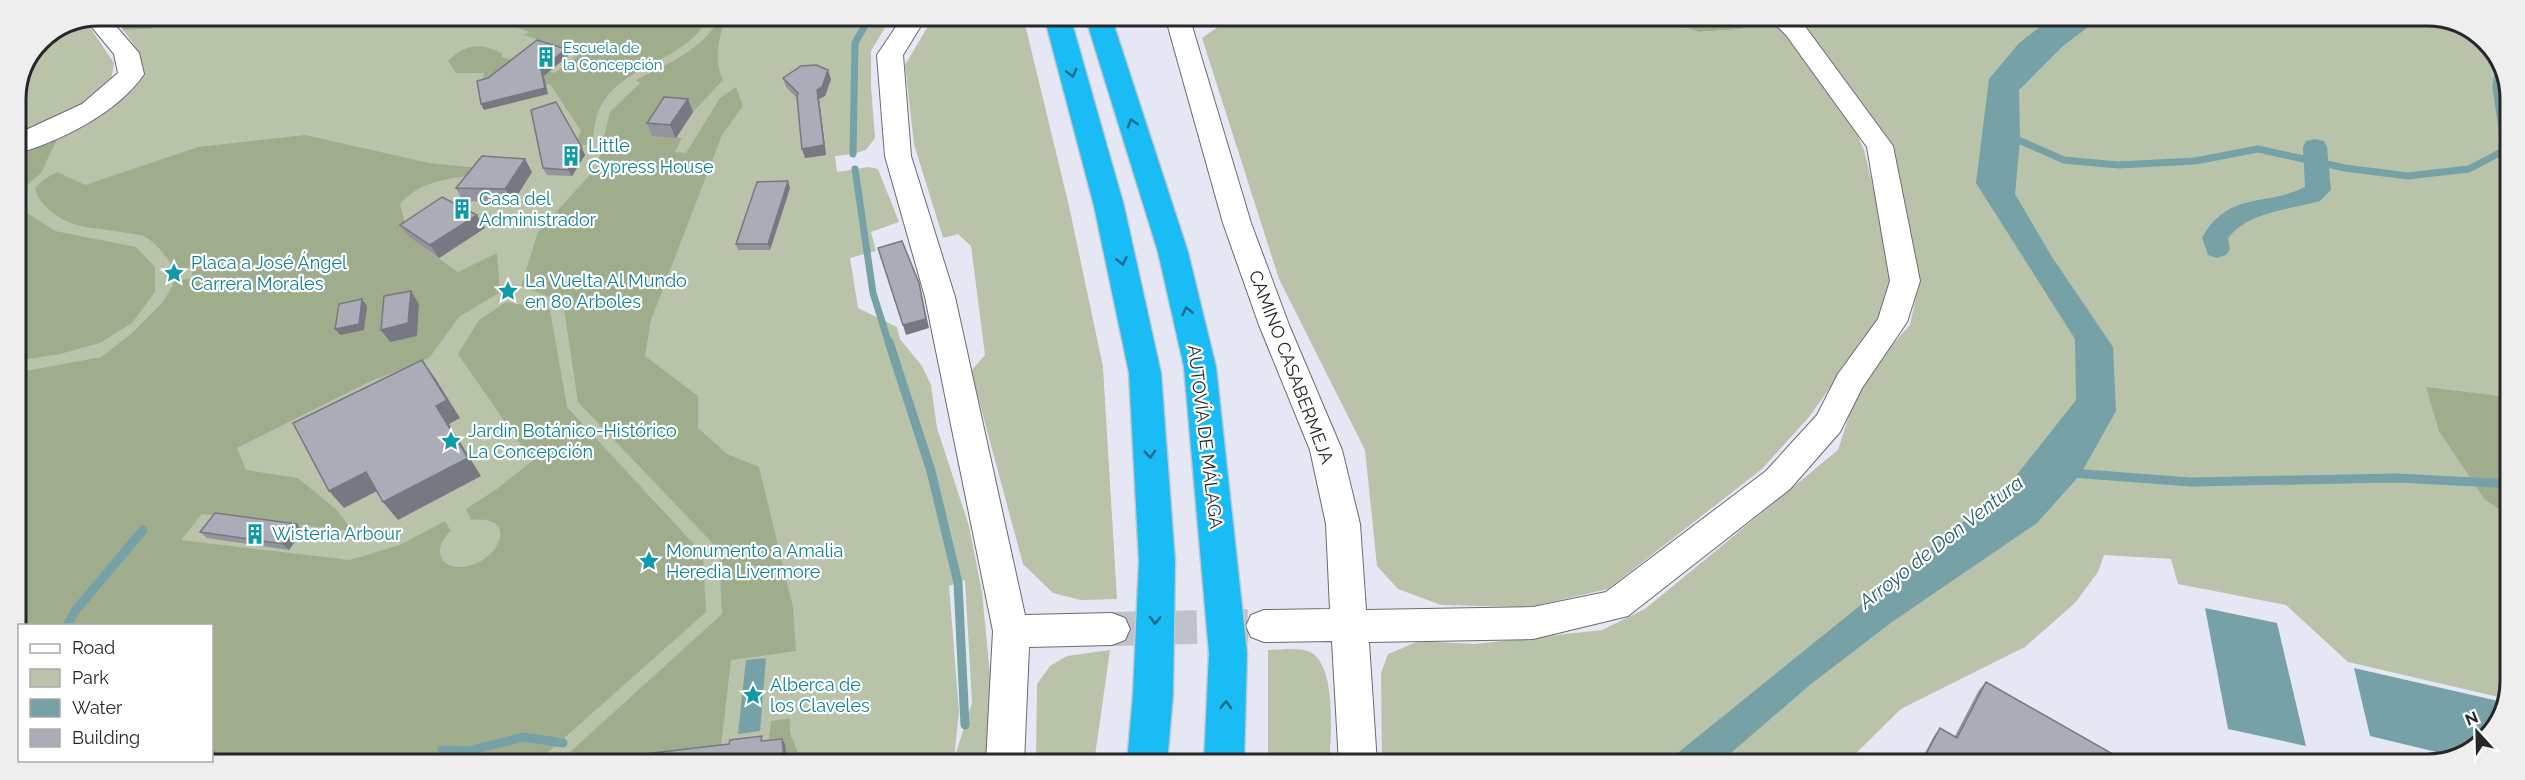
<svg xmlns="http://www.w3.org/2000/svg" width="2525" height="780" viewBox="0 0 2525 780" font-family="Raleway,sans-serif">
	<rect width="100%" height="100%" fill="#e5e8f4"/>
	<!-- green -->
	<g fill="#b8c3aa" fill-rule="evenodd">
		<path d="M147 15 892 16 871 51V87L875 138 866 150 853 154 835 156 837 172 869 167 878 169 899 222 871 232 876 251 850 258 858 308 897 327 900 339 922 366 931 385 937 428 969 526 982 592 993 705 988 763 74 761 212 760V626H20L19 699 15 687V177L47 161 59 136 101 116 128 92 143 66 137 49 123 30 153 29ZM965 580 972 703 954 759 959 712 949 586Z"/>
		<path d="M934 16H1023L1069 206 1103 367 1117 599 1081 600 1053 593 1023 564 971 371 985 355 971 246 958 234 943 238 914 144 905 65Z"/>
		<path d="M1221 16 1652 17 1699 32 1741 29 1770 20 1781 28 1809 62 1851 120 1864 150 1891 261 1892 285 1880 317 1809 417 1762 469 1608 589 1529 607 1441 605 1398 589 1377 566 1365 450 1279 279 1202 38 1222 24Z"/>
		<path d="M1791 17 2449 18 2493 47 2510 93 2508 397 2427 388 2485 500 2508 516 2507 699 2348 662 2286 605 2178 584 2171 559 2104 555 2098 572 2075 603 2025 647 1901 709 1845 764H1382L1381 673 1388 654 1419 641 1475 644 1602 630 1645 609 1838 450 1857 391 1882 356 1910 325 1919 282 1892 143 1864 112Z"/>
		<path d="M85 20 114 63 111 81 98 97 15 139V98L40 39Z"/>
		<path d="M1110 650 1094 763H1036L1037 684 1050 666 1067 656Z"/>
		<path d="M1268 650C1279 650 1299 647 1310 652 1337 665 1331 738 1329 764H1268Z"/>
	</g>
	<!-- forest -->
	<g fill="#a0ad8d">
		<path d="M113 15H147L153 29 123 30Z"/>
		<path d="M537 16 608 19 633 16H709C687 62 627 62 602 104 595 114 594 133 592 145H574L581 131 550 84 509 95 481 87 484 73H456L448 61C467 43 479 43 502 53V57L555 73 580 53 524 35 529 32 518 28Z"/>
		<path d="M721 16H726C719 37 713 60 723 80L693 112 653 135 682 138 675 152 686 153 720 98 736 87 743 106 722 135 651 320 645 356 698 396V428L727 454 759 467 793 607 796 651 731 660 721 746 636 763H558L722 614 719 550 578 402 563 302 521 286 538 232 597 167 610 112 640 83 636 80C668 64 704 49 721 16Z"/>
		<path d="M1652 17H1767L1770 20 1741 29 1699 32Z"/>
		<path d="M305 135 429 163 490 169 486 173C455 179 422 178 400 204L409 237 458 272 497 253 500 292 459 317 429 358 367 383 237 448 246 470 298 478 338 511 352 531 202 514 181 540 350 560 400 545 445 521 451 531C434 545 436 568 461 567 497 566 523 514 471 520L466 509 497 489 532 461 458 354 479 320 506 302 550 310 567 407 703 554 706 612 536 763 74 761 212 760V626H20L19 699 15 687V373L101 357 131 334 163 302 175 281 193 278 191 268H174C166 257 157 243 145 237 140 234 132 234 126 233 99 227 79 231 54 214 45 207 37 199 35 188L43 180 57 172 85 185 198 147Z"/>
		<path d="M59 136 41 173 15 196V152Z"/>
		<path d="M15 205 55 231 136 247 155 267V292L132 323 100 343 60 354 15 361Z"/>
		<path d="M2426 387 2508 397V516L2485 500 2439 431Z"/>
		<path d="M790 718V733L802 763H766L771 721Z"/>
	</g>
	<!-- water -->
	<g fill="#76a1a6">
		<path d="M2053 17 2100 18 2063 46 2019 90 2020 140 2015 194 2052 257 2113 347 2116 411 2080 475 2037 523 1892 622 1811 684 1718 764H1664L2008 486 2076 400 2075 339 1976 183 1989 79 2019 43Z"/>
		<path d="M2205 608 2277 623 2306 746 2228 729Z"/>
		<path d="M766 658 760 731 738 734 746 660Z"/>
		<path d="M2354 668 2507 703V704L2478 748 2453 756 2370 736Z"/>
	</g>
	<g fill="none" stroke-linecap="round" stroke-linejoin="round">
		<!-- stream-far1 -->
		<g stroke="#76a1a6" stroke-width="7">
			<path d="M2009 136 2064 160 2118 165 2195 161 2258 149 2345 168 2408 176 2469 169 2505 150 2496 87 2499 64"/>
			<path d="M853 154 855 43 870 16"/>
			<path d="M855 169 873 293 889 344"/>
		</g>
		<!-- stream -->
		<g stroke="#76a1a6" stroke-width="9">
			<path d="M889 342 931 471 958 583 965 725"/>
			<path d="M2072 473 2190 482 2396 478 2495 483 2508 486"/>
			<path d="M67 626 75 611 143 530"/>
			<path d="M442 750 469 751 523 737 563 743"/>
			<path d="M212 754 228 762"/>
		</g>
		<!-- canal -->
		<path fill="#76a1a6" fill-rule="evenodd" d="M2315 139 2324 141 2327 147 2331 190 2320 201C2289 210 2249 211 2228 238L2230 249 2226 255 2217 258 2208 255 2202 237C2230 190 2265 207 2305 187L2303 147 2306 141Z"/>
		<!-- minor-tunnel -->
		<path stroke="#bfc1cc" stroke-width="34" stroke-dasharray="34 17" stroke-linecap="butt" d="M1112 629 1248 626"/>
		<!-- minor casing -->
		<g stroke="#696b75" stroke-width="2">
			<g id="minor">
				<path d="M98 15H110L109 18 139 53 144 74C118 113 59 142 15 154V135L82 104 118 73 114 54 86 20Z"/>
				<path d="M903 16H927L903 55 911 156 955 297 1025 615 1112 613 1125 618 1130 629 1125 640 1112 645 1029 647 1024 763H986L993 631 925 297 885 156 877 55Z"/>
				<path d="M1165 16H1189L1251 223 1289 325 1342 450 1360 524 1366 610 1533 607 1606 592 1766 471 1817 415 1838 374 1878 319 1890 281 1867 147 1786 35 1768 17H1795L1804 25 1893 146 1920 281 1907 322 1862 388 1840 432 1790 489 1628 616 1533 639 1369 642 1377 764H1339L1332 641 1264 642 1251 637 1246 626 1251 615 1264 610 1330 609 1326 524 1310 450 1259 325 1223 223Z"/>
			</g>
		</g>
		<!-- highway casing -->
		<g stroke="#c7c7c8" stroke-width="3">
			<g id="highway">
				<path d="M1044 16H1070L1124 206 1161 373 1175 561 1173 694 1167 763H1127L1133 694 1139 561 1129 373 1094 206Z"/>
				<path d="M1085 16H1111L1188 252 1216 367 1247 653 1244 764 1204 763 1209 653 1184 367 1158 252Z"/>
			</g>
		</g>
		<!-- minor -->
		<use href="#minor" fill="#fff" fill-rule="evenodd"/>
		<!-- highway -->
		<use href="#highway" fill="#19bcf4" fill-rule="evenodd"/>
	</g>
	<!-- wall -->
	<g fill="#92949e">
		<path d="M783 78 831 79 825 96 819 99 826 155 805 158 797 98 786 87Z"/>
		<path d="M693 112 676 138 652 136 647 123Z"/>
		<path d="M585 155 572 176 547 175 543 168Z"/>
		<path d="M532 172 513 202 463 201 456 188Z"/>
		<path d="M790 188 770 250H738L736 244Z"/>
		<path d="M400 225 485 228 439 258 409 237Z"/>
		<path d="M297 524 303 530 289 550 207 538 200 532Z"/>
		<path d="M1986 682 2132 765 1919 764 1934 736 1940 728 1955 736 1979 690Z"/>
		<path d="M782 739 785 744 787 763H634L765 741Z"/>
	</g>
	<!-- shaded-wall -->
	<g fill="#777881">
		<path d="M566 49 569 55 544 76 548 94 484 110 481 104 541 69Z"/>
		<path d="M828 70 831 79 825 96 819 99 826 155 805 158 802 149 817 90Z"/>
		<path d="M688 99 693 112 676 138 670 125Z"/>
		<path d="M582 148 585 155 572 176 568 170Z"/>
		<path d="M525 159 532 172 513 202 505 189Z"/>
		<path d="M788 181 790 188 770 250 768 244Z"/>
		<path d="M477 215 485 228 439 258 430 245Z"/>
		<path d="M919 283 929 328 906 335 903 325Z"/>
		<path d="M411 291 419 304 417 336 390 342 381 330Z"/>
		<path d="M362 299 367 306 364 330 340 335 335 329Z"/>
		<path d="M422 360 435 378 460 418 449 424 481 476 398 520 383 502 436 406Z"/>
		<path d="M366 472 381 489 344 508 329 491Z"/>
		<path d="M297 524 303 530 289 550 283 544Z"/>
		<path d="M782 739 785 744 787 763 784 758Z"/>
	</g>
	<!-- building -->
	<g fill="#aaacb8" stroke="#777881" stroke-width="1.5">
		<path d="M537 40 566 49 541 69 545 88 481 104 477 81 488 78Z"/>
		<path d="M816 65 828 70 822 87 817 90 824 145 802 149 797 97 798 93 783 78 801 66Z"/>
		<path d="M664 97 688 99 670 125 647 123Z"/>
		<path d="M556 102 582 148 568 170 543 168 531 110Z"/>
		<path d="M482 156 525 159 505 189 456 188Z"/>
		<path d="M788 181 768 244H736L757 182Z"/>
		<path d="M442 197 477 215 430 245 400 225Z"/>
		<path d="M902 241 919 283 926 319 903 325 878 248Z"/>
		<path d="M411 291 408 323 381 330 384 296Z"/>
		<path d="M362 299 359 324 335 329 339 304Z"/>
		<path d="M422 360 447 400 436 406 468 458 383 502 366 472 329 491 293 423Z"/>
		<path d="M215 513 297 524 283 544 200 532Z"/>
		<path d="M1986 682 2132 765 1938 764 1925 756 1940 728 1957 738Z"/>
		<path d="M762 736 761 741 782 739 784 758 740 763H634L636 755 729 744 730 740Z"/>
	</g>
	<!-- one-way arrows -->
	<defs><path id="oneway-chevron" d="M-2-3.5L2.5 0L-2 3.5" fill="none" stroke-width="1.6" stroke-linecap="round" stroke-linejoin="round" transform="scale(1.5)"/></defs>
	<g stroke="#206a85">
		<use href="#oneway-chevron" transform="translate(1072 73) rotate(75)"/>
		<use href="#oneway-chevron" transform="translate(1132 123) rotate(-108)"/>
		<use href="#oneway-chevron" transform="translate(1122 261) rotate(78)"/>
		<use href="#oneway-chevron" transform="translate(1187 311) rotate(-103)"/>
		<use href="#oneway-chevron" transform="translate(1150 454) rotate(86)"/>
		<use href="#oneway-chevron" transform="translate(1155 620) rotate(92)"/>
		<use href="#oneway-chevron" transform="translate(1226 705) rotate(-88)"/>
	</g>
	<!-- icons -->
	<defs>
		<g id="building-bare" transform="scale(1.62)"><path d="M-4-6H4V6H1V3H-1V6H-4ZM-2.5-4.3h1.7v1.8h-1.7ZM.8-4.3h1.7v1.8H.8ZM-2.5-1h1.7V.8h-1.7ZM.8-1h1.7V.8H.8Z" fill="#0f9aa8" stroke="#fff" stroke-width="2.5" paint-order="stroke"/></g>
		<g id="sight-bare" transform="scale(1.62)"><path d="M0-6L1.8-2.2L6-1.7L2.9 1.2L3.7 5.4L0 3.3L-3.7 5.4L-2.9 1.2L-6-1.7L-1.8-2.2Z" fill="#0f9aa8" stroke="#fff" stroke-width="2.5" paint-order="stroke"/></g>
	</defs>
	<g fill-rule="evenodd">
		<use href="#building-bare" x="546" y="57"/>
		<use href="#building-bare" x="571" y="156"/>
		<use href="#building-bare" x="462" y="209"/>
		<use href="#sight-bare" x="174" y="273"/>
		<use href="#sight-bare" x="508" y="291"/>
		<use href="#sight-bare" x="451" y="441"/>
		<use href="#building-bare" x="255" y="534"/>
		<use href="#sight-bare" x="649" y="561"/>
		<use href="#sight-bare" x="753" y="695"/>
	</g>
	<g text-anchor="middle" stroke-width="4.5" stroke-linejoin="round" paint-order="stroke">
		<!-- far-culture labels -->
		<g font-size="15" fill="#0d838f" stroke="#fff" text-anchor="start">
			<text x="563" y="53">Escuela de<tspan x="563" dy="17">la Concepción</tspan></text>
		</g>
		<!-- culture labels -->
		<g font-size="18" fill="#0d838f" stroke="#fff" text-anchor="start">
			<text x="588" y="152">Little<tspan x="588" dy="21">Cypress House</tspan></text>
			<text x="479" y="205">Casa del<tspan x="479" dy="21">Administrador</tspan></text>
			<text x="191" y="269">Placa a José Ángel<tspan x="191" dy="21">Carrera Morales</tspan></text>
			<text x="525" y="287">La Vuelta Al Mundo<tspan x="525" dy="21">en 80 Arboles</tspan></text>
			<text x="468" y="437">Jardín Botánico-Histórico<tspan x="468" dy="21">La Concepción</tspan></text>
			<text x="272" y="540">Wisteria Arbour</text>
			<text x="666" y="557">Monumento a Amalia<tspan x="666" dy="21">Heredia Livermore</tspan></text>
			<text x="770" y="691">Alberca de<tspan x="770" dy="21">los Claveles</tspan></text>
		</g>
		<!-- street labels -->
		<g font-size="18" fill="#26272b" stroke="#fff">
			<text transform="translate(1291 367) rotate(69)" y="6">CAMINO CASABERMEJA</text>
			<text transform="translate(1205 437) rotate(83)" y="6">AUTOVÍA DE MÁLAGA</text>
		</g>
		<!-- water labels -->
		<g font-size="20" font-style="italic" fill="#225f65" stroke="#fff">
			<text transform="translate(1941 542) rotate(-38)" y="7">Arroyo de Don Ventura</text>
		</g>
	</g>
	<!-- crop -->
	<path d="M0 0H2525V780H0ZM99 26H2427A73 73 0 0 1 2500 99V681A73 73 0 0 1 2427 754H99A73 73 0 0 1 26 681V99A73 73 0 0 1 99 26Z" fill="#eee" fill-rule="evenodd"/>
	<path fill="none" stroke="#26272b" stroke-width="3" d="M99 26H2427A73 73 0 0 1 2500 99V681A73 73 0 0 1 2427 754H99A73 73 0 0 1 26 681V99A73 73 0 0 1 99 26Z"/>
	<!-- legend -->
	<rect x="18" y="624" width="195" height="138" fill="#ffffff" stroke="#a8a9aa" stroke-width="1.5"/>
	<rect x="30" y="644" width="30" height="9" fill="#ffffff" stroke="#a8a9aa" stroke-width="1.5"/>
	<text x="72" y="654" font-size="18" fill="#26272b">Road</text>
	<rect x="30" y="669" width="30" height="18" fill="#b8c3aa" stroke="#a8a9aa" stroke-width="1.5"/>
	<text x="72" y="684" font-size="18" fill="#26272b">Park</text>
	<rect x="30" y="699" width="30" height="18" fill="#76a1a6" stroke="#a8a9aa" stroke-width="1.5"/>
	<text x="72" y="714" font-size="18" fill="#26272b">Water</text>
	<rect x="30" y="729" width="30" height="18" fill="#aaacb8" stroke="#a8a9aa" stroke-width="1.5"/>
	<text x="72" y="744" font-size="18" fill="#26272b">Building</text>
	<!-- north arrow -->
	<g transform="translate(2477 732) rotate(338)" stroke="#ffffff" stroke-width="4.5" paint-order="stroke">
	<path d="M0-4.5L10 22L0 15L-10 22Z" fill="#26272b"/>
	<text y="-9" font-size="16" font-weight="bold" text-anchor="middle" fill="#26272b">N</text>
	</g>
</svg>
